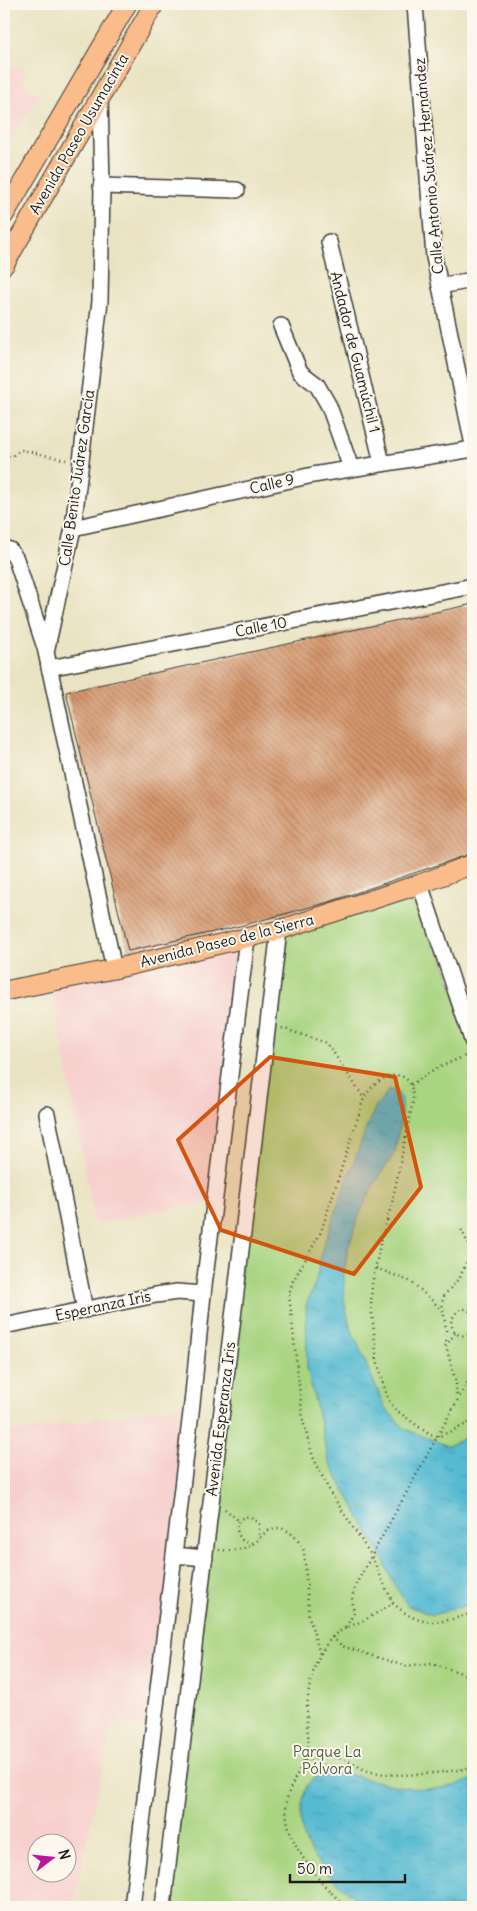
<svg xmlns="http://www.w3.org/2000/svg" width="477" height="1911" viewBox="0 0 477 1911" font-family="Delius,sans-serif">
	<defs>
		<pattern id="water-ripples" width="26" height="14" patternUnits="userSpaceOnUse" patternTransform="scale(1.25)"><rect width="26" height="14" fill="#54bad2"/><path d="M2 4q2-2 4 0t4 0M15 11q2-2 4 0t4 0" fill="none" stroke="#499fb4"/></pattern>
		<pattern id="building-back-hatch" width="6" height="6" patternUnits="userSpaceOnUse" patternTransform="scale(1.25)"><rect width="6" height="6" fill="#d4956c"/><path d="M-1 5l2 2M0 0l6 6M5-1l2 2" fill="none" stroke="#ab7958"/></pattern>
	</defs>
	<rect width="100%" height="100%" fill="#fbf7ec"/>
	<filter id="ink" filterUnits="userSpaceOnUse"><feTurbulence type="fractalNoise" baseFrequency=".02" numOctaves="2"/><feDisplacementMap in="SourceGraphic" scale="10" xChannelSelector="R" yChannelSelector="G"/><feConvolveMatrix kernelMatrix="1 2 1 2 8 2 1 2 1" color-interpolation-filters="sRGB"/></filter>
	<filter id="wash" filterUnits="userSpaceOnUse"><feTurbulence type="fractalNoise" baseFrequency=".0096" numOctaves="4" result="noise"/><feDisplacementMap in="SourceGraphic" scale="20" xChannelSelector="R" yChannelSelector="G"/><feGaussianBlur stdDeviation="1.12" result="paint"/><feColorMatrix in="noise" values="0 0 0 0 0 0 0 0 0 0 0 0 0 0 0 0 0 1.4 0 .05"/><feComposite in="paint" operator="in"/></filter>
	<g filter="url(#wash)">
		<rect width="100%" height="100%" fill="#eae3c3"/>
		<!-- built -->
		<g fill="#f7d0ce" fill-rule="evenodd">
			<path d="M4 68H24V86L39 94 4 152Z"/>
			<path d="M247 938 214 1201 95 1224 51 982Z"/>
			<path d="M192 1404 154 1726 112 1722 73 1907H4V1434ZM38 1844H68V1874H38Z"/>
		</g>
		<!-- green -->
		<path fill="#a9d480" stroke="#62784e" d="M420 884 473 1053V1907H170L279 930Z"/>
		<!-- water -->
		<g fill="url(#water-ripples)" stroke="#386b77">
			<path d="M389 1090 397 1092 401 1100V1117L395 1152 371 1190 360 1213 348 1249 344 1273V1300L350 1326 385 1408 405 1429 448 1446 473 1434V1603L433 1615 408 1606 392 1581 383 1559 329 1462 307 1368 306 1305 316 1281 322 1249 367 1126 376 1106Z"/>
			<path d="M326 1768C372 1780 428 1801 473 1779V1907H370C335 1885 290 1847 303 1801 304 1796 305 1787 309 1783 314 1778 321 1773 326 1768Z"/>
		</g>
		<g id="blocks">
			<!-- building -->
			<path fill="url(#building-back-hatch)" d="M473 604V853L329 902 240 926 128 951 66 692Z"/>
		</g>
	</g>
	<g filter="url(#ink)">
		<use href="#blocks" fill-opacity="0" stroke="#3b3a35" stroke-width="1"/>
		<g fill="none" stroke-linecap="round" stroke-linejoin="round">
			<!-- minor casing -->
			<g stroke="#3b3a35" stroke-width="18">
				<g id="minor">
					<path d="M415 4 434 257 473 445"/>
					<path d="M100 98 102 186 100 301 73 528 46 652 114 969"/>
					<path d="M101 186 237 190"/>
					<path d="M329 242 382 463"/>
					<path d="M440 286 473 280"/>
					<path d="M281 326 300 372 317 385 329 406 351 468"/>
					<path d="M73 528 313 475 473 449"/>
					<path d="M4 548 10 550 16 559 46 651"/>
					<path d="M49 668 473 586"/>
					<path d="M420 884 473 1043"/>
					<path d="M47 1114 85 1310"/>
					<path d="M4 1326 156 1295 177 1292 203 1294"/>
					<path d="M174 1555 205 1558"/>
					<path d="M132 1907 192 1404 203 1294 247 938"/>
					<path d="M163 1907 279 930"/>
				</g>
			</g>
			<!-- major casing -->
			<g stroke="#3b3a35" stroke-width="21">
				<g id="major">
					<path d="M4 215 127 4"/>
					<path d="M4 265 154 4"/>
					<path d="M4 991 114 969 279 930 420 884 473 864"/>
				</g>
			</g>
			<!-- path -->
			<g stroke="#3b3a35" stroke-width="2.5" stroke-dasharray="1 4" stroke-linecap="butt">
				<path d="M4 455 11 457 20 450H23L66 460"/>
				<path d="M282 1028 327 1043 364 1098"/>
				<path d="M411 1085 433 1070 467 1055"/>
				<path d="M376 1268 412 1282 441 1309"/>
				<path d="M473 1315 467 1309C458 1308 453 1315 451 1323 454 1336 464 1340 473 1330"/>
				<path d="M455 1333 446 1346 456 1383 457 1397"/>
				<path d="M446 1346V1329L442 1303 444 1296 460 1277 468 1258 469 1245 461 1229"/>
				<path d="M225 1509 239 1521"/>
				<path d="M252 1543 243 1541C233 1531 235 1515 251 1517L259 1524V1539"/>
				<path d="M219 1550C229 1551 241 1550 250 1546 257 1542 261 1535 268 1531 284 1521 298 1538 304 1551L309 1617 320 1654"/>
				<path d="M393 1603 371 1555 330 1492 313 1457 303 1421 289 1294 293 1281 321 1232 364 1098C378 1073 414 1062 413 1101L392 1203 380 1245 372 1284 371 1305 377 1360 388 1400 396 1410 430 1435 438 1437 473 1421"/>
				<path d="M346 1627 354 1613 352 1597 356 1584 473 1372"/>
				<path d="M332 1637 342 1646 398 1664 405 1666 432 1663 473 1677"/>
				<path d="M305 1760C323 1756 338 1755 354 1764 360 1767 365 1771 372 1772 402 1778 435 1773 465 1769L473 1765"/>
				<path d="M347 1907C319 1884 274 1832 289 1792 295 1775 307 1761 308 1743 309 1736 307 1730 307 1724 306 1695 311 1664 329 1641 338 1629 352 1626 364 1620 374 1615 384 1609 393 1603 421 1630 440 1623 473 1613"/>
			</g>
			<!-- minor -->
			<use href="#minor" stroke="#fff" stroke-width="15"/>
			<!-- major -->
			<use href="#major" stroke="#fabc8b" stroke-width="19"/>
		</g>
	</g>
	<!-- marked area -->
	<path fill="#d4530e" fill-opacity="0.2" stroke="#d4530e" stroke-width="4" stroke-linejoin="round" d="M270 1057 395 1077 421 1187 354 1274 221 1230 178 1140Z"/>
	<g text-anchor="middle" stroke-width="4" stroke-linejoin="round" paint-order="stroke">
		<!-- street labels -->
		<g font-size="15" fill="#1c1c1c" stroke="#fbf7ec">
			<text transform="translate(79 134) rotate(-60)" y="5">Avenida Paseo Usumacinta</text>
			<text transform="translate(429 166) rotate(-95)" y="5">Calle Antonio Suárez Hernández</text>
			<text transform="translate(355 352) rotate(76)" y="5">Andador de Guamúchil 1</text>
			<text transform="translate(77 478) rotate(-82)" y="5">Calle Benito Juárez García</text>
			<text transform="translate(272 484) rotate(-13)" y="5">Calle 9</text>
			<text transform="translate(261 627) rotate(-11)" y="5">Calle 10</text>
			<text transform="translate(227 941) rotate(-14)" y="5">Avenida Paseo de la Sierra</text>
			<text transform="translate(103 1306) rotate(-12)" y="5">Esperanza Iris</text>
			<text transform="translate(221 1419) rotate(-83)" y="5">Avenida Esperanza Iris</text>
		</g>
		<!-- park labels -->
		<g font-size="15" fill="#4d5c3f" stroke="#fbf7ec">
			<text x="327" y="1757">Parque La<tspan x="327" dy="17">Pólvora</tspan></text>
		</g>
	</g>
	<!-- margin -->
	<rect width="477" height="1911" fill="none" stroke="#fbf7ec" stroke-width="20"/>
	<!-- north arrow -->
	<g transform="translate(52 1858) rotate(74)"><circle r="24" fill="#fbf7ec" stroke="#a29f99"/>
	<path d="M0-4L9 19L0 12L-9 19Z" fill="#b5179e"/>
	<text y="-8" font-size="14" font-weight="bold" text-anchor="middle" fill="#1c1c1c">N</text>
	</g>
	<!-- scale -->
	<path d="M290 1874v8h115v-8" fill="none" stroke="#1c1c1c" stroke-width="2.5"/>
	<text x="297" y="1874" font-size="15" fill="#1c1c1c" stroke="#fbf7ec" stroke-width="4" paint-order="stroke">50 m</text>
</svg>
